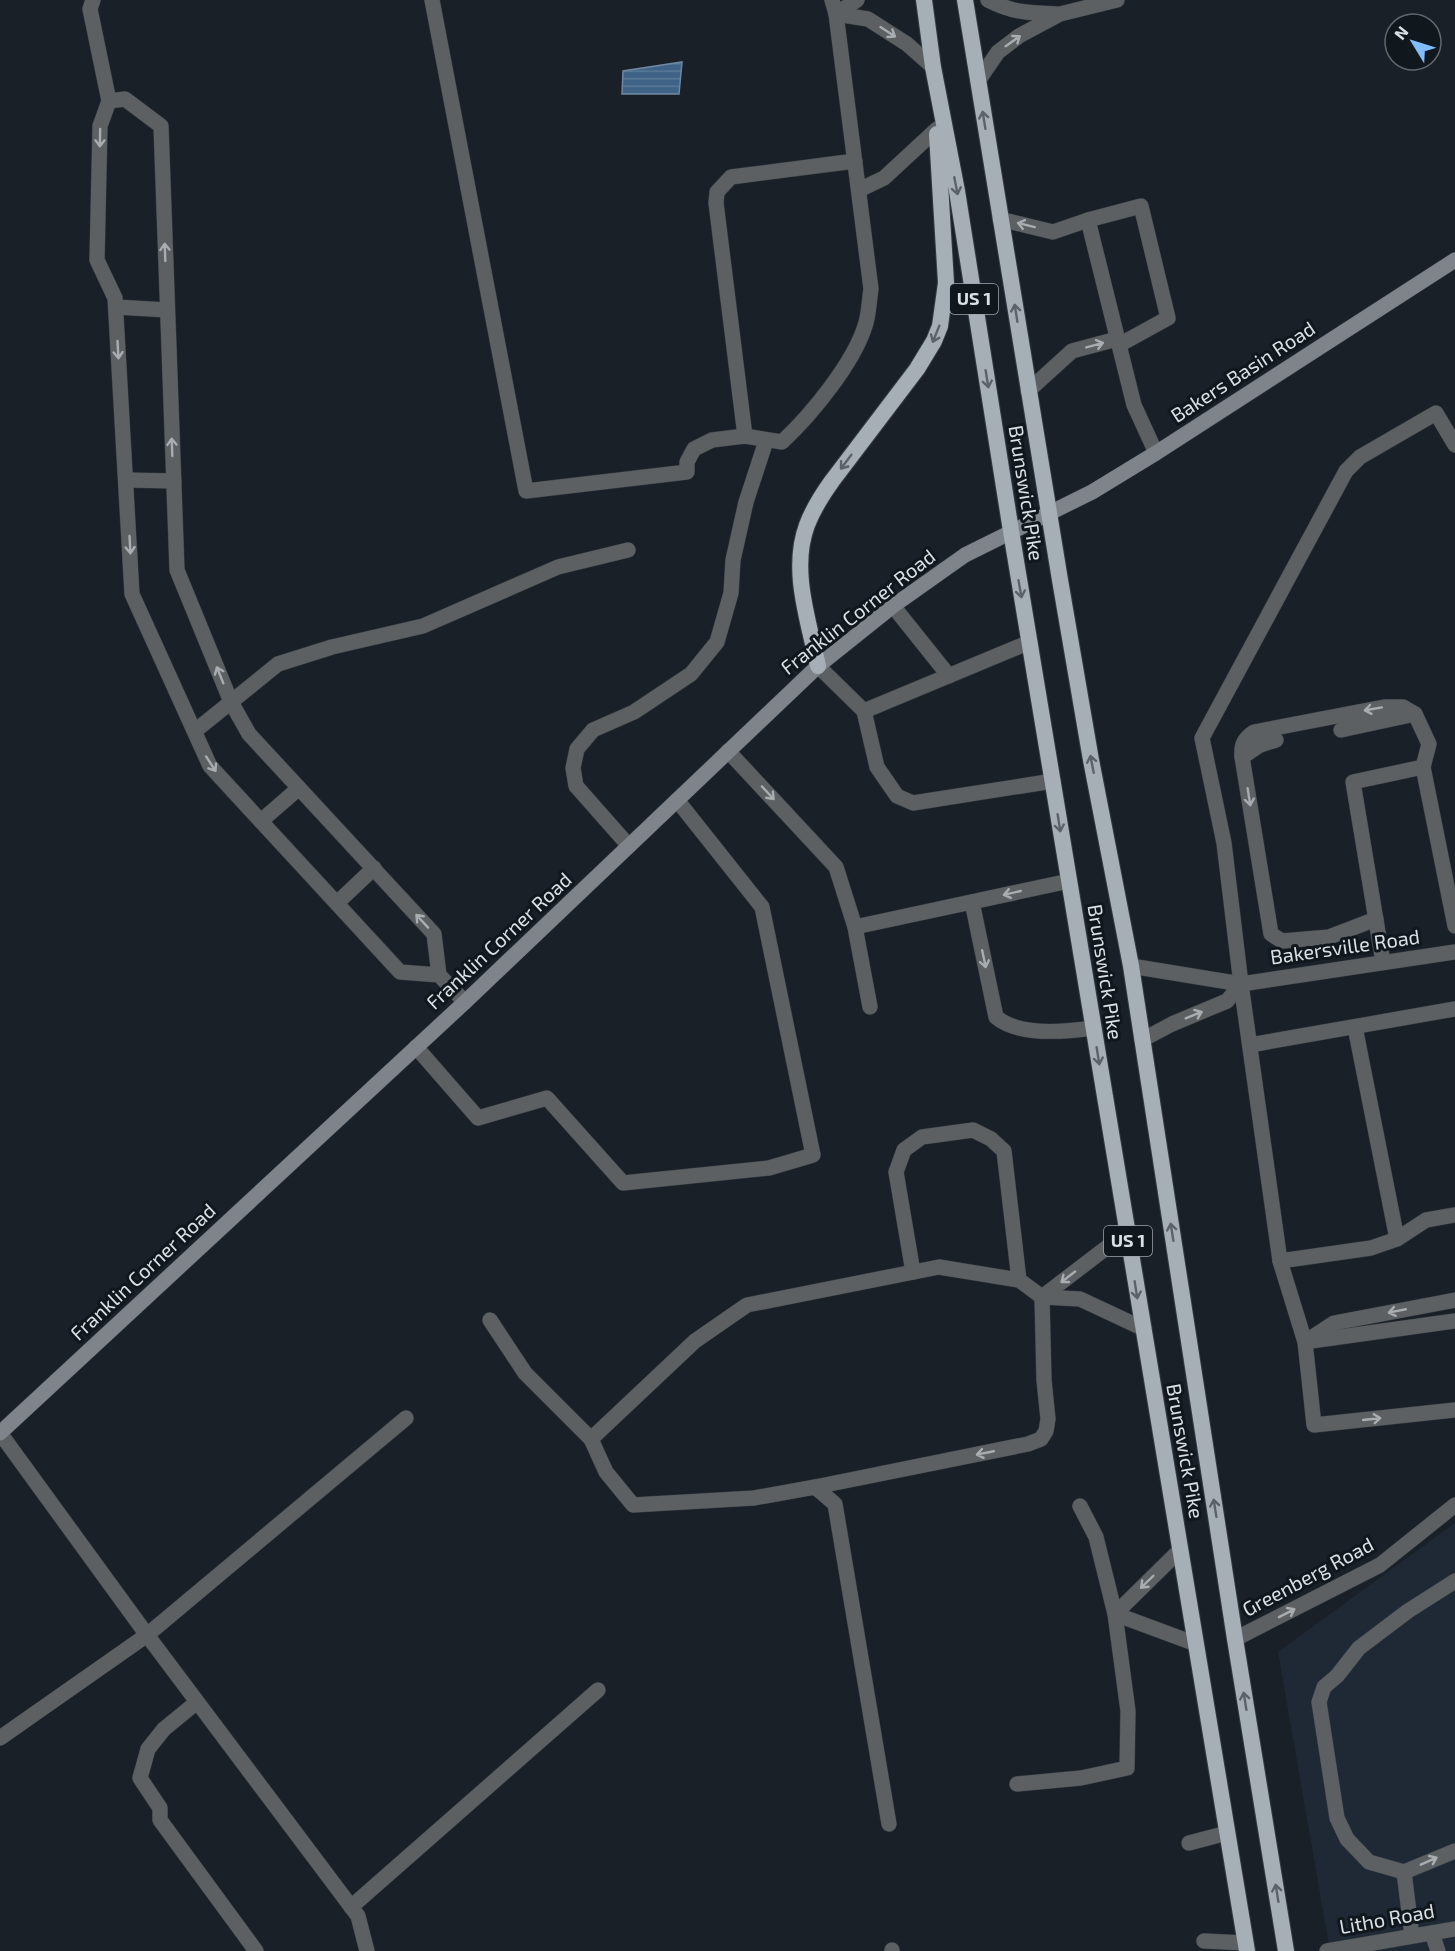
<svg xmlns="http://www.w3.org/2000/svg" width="1455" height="1951" viewBox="0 0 1455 1951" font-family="'Exo 2',sans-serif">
	<defs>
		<pattern id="water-rules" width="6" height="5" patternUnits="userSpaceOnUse" patternTransform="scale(1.5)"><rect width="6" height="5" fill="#3f6386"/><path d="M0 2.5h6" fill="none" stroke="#5a7997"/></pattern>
	</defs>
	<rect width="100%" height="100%" fill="#192027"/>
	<!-- built -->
	<path fill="#1e2935" d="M1455 1523V1951H1330L1278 1652Z"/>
	<!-- water -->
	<path fill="url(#water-rules)" stroke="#6e88a2" stroke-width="1.5" d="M682 62 679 94H622L623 71Z"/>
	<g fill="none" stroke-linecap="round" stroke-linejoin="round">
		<!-- service casing -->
		<g stroke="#343b42" stroke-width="16">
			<g id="service">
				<path d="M93 0 90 9 109 101"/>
				<path d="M432 0 526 491 687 472V462L694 449 712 440 745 436 782 442C811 415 853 364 865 326 869 315 869 301 871 289L836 14 832 0"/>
				<path d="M988 0C1013 13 1030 13 1057 14"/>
				<path d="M836 14 868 19 907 44 933 67"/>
				<path d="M836 14 857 0"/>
				<path d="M978 81 998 52 1019 36 1060 14 1117 0"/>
				<path d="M859 190 884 178 937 129"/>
				<path d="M1000 219 1053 232 1088 220"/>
				<path d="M1119 345 1168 318 1141 206 1088 220 1134 405 1156 453"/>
				<path d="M1028 391 1072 351 1117 339"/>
				<path d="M745 436 716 203 717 192 731 177 855 161"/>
				<path d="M1455 445 1436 413 1360 457 1346 471 1202 738 1224 843 1241 984 1280 1261 1371 1248 1397 1239 1426 1220 1455 1215"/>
				<path d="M893 606 949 676"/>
				<path d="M818 666 864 711 877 767 897 796 913 803 1053 781"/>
				<path d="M231 702 278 664 332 647 423 626 558 567 628 550"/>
				<path d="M864 711 1030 642"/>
				<path d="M1341 730 1415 714"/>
				<path d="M1276 740 1260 745 1242 757 1271 934 1282 941 1329 937 1376 919"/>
				<path d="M728 751 836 867 855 927 870 1007"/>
				<path d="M1242 757C1241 744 1244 739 1254 732L1384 707H1403L1415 714 1429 744 1423 767"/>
				<path d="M629 846 576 786 573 768 577 749 593 730 634 712 691 674 717 642 731 593 733 560 746 502 766 441"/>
				<path d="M972 902 996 1017C1018 1036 1065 1032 1093 1028"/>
				<path d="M855 927 1069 881"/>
				<path d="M1383 962 1353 782 1423 767 1455 926"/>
				<path d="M1131 966 1241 984 1455 952"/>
				<path d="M1355 1027 1397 1239"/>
				<path d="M1142 1040 1172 1024 1227 1001 1241 984"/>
				<path d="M1250 1045 1455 1009"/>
				<path d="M416 1047 478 1118 547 1098 623 1183 769 1168 813 1155 762 907 677 800"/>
				<path d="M1280 1261 1305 1342 1314 1425 1455 1410"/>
				<path d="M913 1272 896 1172 904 1150 922 1137 973 1130 991 1139 1004 1151 1019 1280"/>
				<path d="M1042 1297 1127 1232"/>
				<path d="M490 1320 525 1373 591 1439"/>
				<path d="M1311 1341 1455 1321"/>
				<path d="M1305 1342 1334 1323 1455 1300"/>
				<path d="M815 1487 1028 1444 1041 1439 1046 1431 1048 1419 1044 1380 1042 1297"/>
				<path d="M1455 1581 1408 1611 1359 1648 1337 1676 1324 1687 1319 1702 1337 1818 1347 1839 1369 1862 1404 1872 1455 1851"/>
				<path d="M1115 1614 1180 1550"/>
				<path d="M1115 1614 1196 1644"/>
				<path d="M1235 1639 1380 1565 1455 1505"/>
				<path d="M197 1702 164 1729 148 1749 140 1778 160 1808V1820L256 1951"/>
				<path d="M0 1738 147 1635 406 1418"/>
				<path d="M1017 1784 1081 1778 1127 1768 1128 1711 1115 1614 1096 1537 1080 1506"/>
				<path d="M889 1824 835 1504 815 1487 754 1498 633 1505 606 1472 591 1439 695 1341 747 1305 939 1267 1019 1280 1042 1297 1080 1299 1142 1328"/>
				<path d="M1189 1843 1227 1833"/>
				<path d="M1404 1872 1412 1936"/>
				<path d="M351 1907 598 1690"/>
				<path d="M1432 1933 1438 1951"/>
				<path d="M1204 1941 1246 1943"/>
				<path d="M892 1950V1951"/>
			</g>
		</g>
		<!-- minor casing -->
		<g stroke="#343b42" stroke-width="16">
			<g id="minor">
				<path d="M116 307 167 310"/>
				<path d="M126 480 174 481"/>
				<path d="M195 731 231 702"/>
				<path d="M261 821 299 788"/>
				<path d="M337 903 374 868"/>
				<path d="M439 975 400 972 210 766 132 594 115 298 97 260 100 126 109 101 125 99 161 126 177 570 231 702 249 734 434 934 439 975 465 1002"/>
				<path d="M0 1433 147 1635 358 1916 367 1951"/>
				<path d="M1327 1951 1455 1929"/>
			</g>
		</g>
		<!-- secondary casing -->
		<g stroke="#343b42" stroke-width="16">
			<path id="secondary" d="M0 1433 465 1002 818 666 893 606 965 555 1092 492 1156 453 1455 260"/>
		</g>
		<!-- trunk casing -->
		<g stroke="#343b42" stroke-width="18">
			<g id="trunk">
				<path d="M924 0 933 67 957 191 1011 531 1247 1951"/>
				<path d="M965 0 1060 580 1091 760 1131 966 1235 1639 1286 1951"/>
				<path d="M818 666C809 622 790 570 807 525 813 509 822 495 832 481L917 369 934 341 940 326 946 283 937 134"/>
			</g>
		</g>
		<!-- service -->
		<use href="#service" stroke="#5c6063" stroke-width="15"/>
		<!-- minor -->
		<use href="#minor" stroke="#5c6063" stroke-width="15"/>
		<!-- secondary -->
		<use href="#secondary" stroke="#7f848a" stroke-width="15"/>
		<!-- trunk -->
		<use href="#trunk" stroke="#a6aeb6" stroke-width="16"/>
	</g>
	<!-- one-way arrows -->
	<defs><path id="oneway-shaft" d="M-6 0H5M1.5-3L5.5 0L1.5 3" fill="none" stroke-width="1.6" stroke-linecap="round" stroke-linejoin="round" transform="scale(1.5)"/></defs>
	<g stroke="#a8adb1">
		<use href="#oneway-shaft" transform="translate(888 32) rotate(33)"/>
		<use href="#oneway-shaft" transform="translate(1013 41) rotate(-35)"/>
		<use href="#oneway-shaft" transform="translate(100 138) rotate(91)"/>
		<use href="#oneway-shaft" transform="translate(1026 225) rotate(-166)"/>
		<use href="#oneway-shaft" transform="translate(165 252) rotate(-92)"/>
		<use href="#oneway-shaft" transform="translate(1095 345) rotate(-15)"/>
		<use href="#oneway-shaft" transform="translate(118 350) rotate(87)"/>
		<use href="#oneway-shaft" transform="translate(172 447) rotate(-92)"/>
		<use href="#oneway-shaft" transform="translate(130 545) rotate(87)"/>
		<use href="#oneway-shaft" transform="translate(220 675) rotate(-112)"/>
		<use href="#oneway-shaft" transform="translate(1373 709) rotate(170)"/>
		<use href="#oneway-shaft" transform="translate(211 764) rotate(57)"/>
		<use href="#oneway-shaft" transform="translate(768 793) rotate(47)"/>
		<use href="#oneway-shaft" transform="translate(1249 797) rotate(81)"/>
		<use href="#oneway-shaft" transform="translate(1012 893) rotate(167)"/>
		<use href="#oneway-shaft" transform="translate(422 921) rotate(-133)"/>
		<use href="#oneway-shaft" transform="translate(984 959) rotate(78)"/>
		<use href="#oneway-shaft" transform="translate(1194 1015) rotate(-22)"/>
		<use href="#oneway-shaft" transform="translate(1068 1277) rotate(142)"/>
		<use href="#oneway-shaft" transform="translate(1397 1311) rotate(169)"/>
		<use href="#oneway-shaft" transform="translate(1372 1419) rotate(-6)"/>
		<use href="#oneway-shaft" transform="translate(985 1453) rotate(169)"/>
		<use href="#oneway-shaft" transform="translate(1147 1582) rotate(136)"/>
		<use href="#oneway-shaft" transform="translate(1287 1613) rotate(-27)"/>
		<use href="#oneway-shaft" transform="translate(1429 1861) rotate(-24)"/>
	</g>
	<g stroke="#5b626a">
		<use href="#oneway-shaft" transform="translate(984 120) rotate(-99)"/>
		<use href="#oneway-shaft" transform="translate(956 186) rotate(79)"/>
		<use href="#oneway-shaft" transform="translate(1016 313) rotate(-99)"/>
		<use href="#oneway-shaft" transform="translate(936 334) rotate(112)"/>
		<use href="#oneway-shaft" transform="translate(987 379) rotate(81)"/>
		<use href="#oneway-shaft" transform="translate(846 462) rotate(127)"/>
		<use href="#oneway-shaft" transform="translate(1020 589) rotate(80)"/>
		<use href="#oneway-shaft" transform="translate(1092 764) rotate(-101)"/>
		<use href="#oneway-shaft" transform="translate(1059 823) rotate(81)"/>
		<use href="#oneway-shaft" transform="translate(1098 1056) rotate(81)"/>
		<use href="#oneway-shaft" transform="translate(1172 1232) rotate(-99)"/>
		<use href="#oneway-shaft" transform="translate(1136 1290) rotate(81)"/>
		<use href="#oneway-shaft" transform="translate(1215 1508) rotate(-99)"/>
		<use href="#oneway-shaft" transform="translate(1245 1701) rotate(-99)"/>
		<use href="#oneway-shaft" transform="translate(1277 1893) rotate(-99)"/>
	</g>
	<g text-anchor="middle" stroke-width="6" stroke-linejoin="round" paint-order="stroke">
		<!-- shield labels -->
		<g fill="#10171d" stroke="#9ea4a9" stroke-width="1.5">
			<rect x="950" y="284" width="48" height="30" rx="4.5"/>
			<rect x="1104" y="1226" width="48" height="30" rx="4.5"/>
		</g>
		<g font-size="18" font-weight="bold" fill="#dbe0e5">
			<text x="974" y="305">US 1</text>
			<text x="1128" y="1247">US 1</text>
		</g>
		<!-- street labels -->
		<g font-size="20" fill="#dbe0e5" stroke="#10171d">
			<text transform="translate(1243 372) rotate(-33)" y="7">Bakers Basin Road</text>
			<text transform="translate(1026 493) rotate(81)" y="7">Brunswick Pike</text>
			<text transform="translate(858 612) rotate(-38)" y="7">Franklin Corner Road</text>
			<text transform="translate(499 941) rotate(-43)" y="7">Franklin Corner Road</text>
			<text transform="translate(1345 947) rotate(-8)" y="7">Bakersville Road</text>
			<text transform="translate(1105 972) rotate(81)" y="7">Brunswick Pike</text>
			<text transform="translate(143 1272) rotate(-43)" y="7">Franklin Corner Road</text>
			<text transform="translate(1185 1451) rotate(80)" y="7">Brunswick Pike</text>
			<text transform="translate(1308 1577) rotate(-28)" y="7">Greenberg Road</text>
			<text transform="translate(1387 1919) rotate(-10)" y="7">Litho Road</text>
		</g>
	</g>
	<!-- north arrow -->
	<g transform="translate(1413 42) rotate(308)"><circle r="28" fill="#10171d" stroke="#61676d" stroke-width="1.5"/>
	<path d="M0-4.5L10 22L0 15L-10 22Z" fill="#80bdfa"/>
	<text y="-9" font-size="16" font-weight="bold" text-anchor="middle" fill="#dbe0e5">N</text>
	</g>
</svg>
